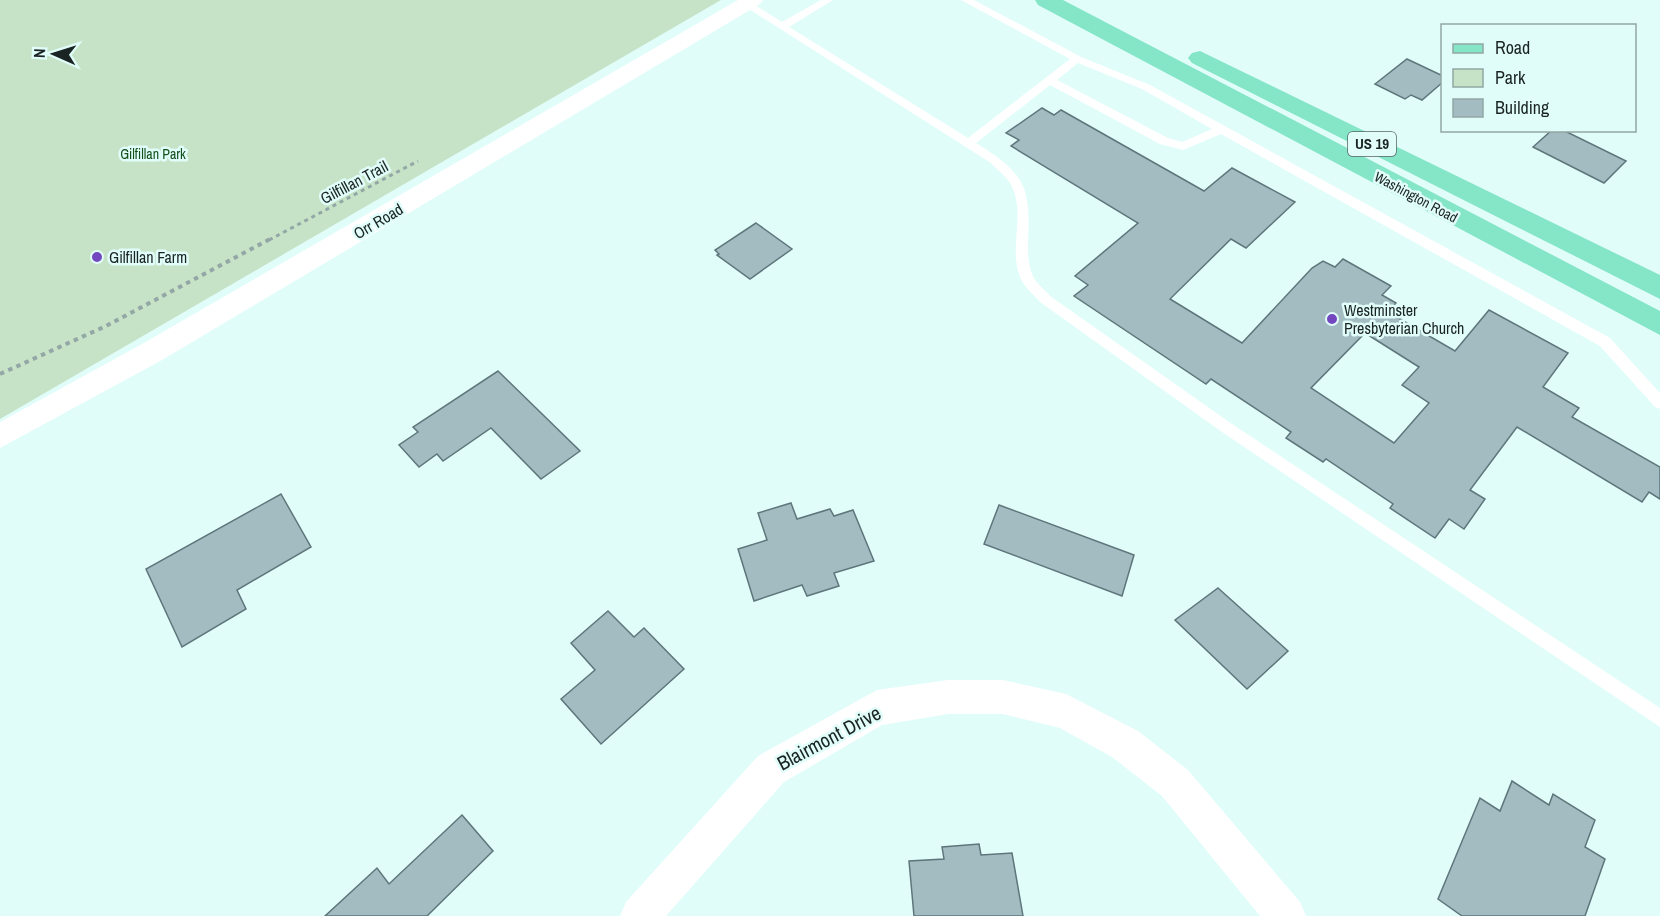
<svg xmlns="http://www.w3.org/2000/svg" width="1660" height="916" viewBox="0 0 1660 916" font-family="'Archivo Narrow',sans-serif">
	<rect width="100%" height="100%" fill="#e1fdfa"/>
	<!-- green -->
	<path fill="#c7e3c7" d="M0 0H721L0 419Z"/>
	<!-- building -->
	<g fill="#a3bcc1" stroke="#5e767b" stroke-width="1.5" fill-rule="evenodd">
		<path d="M1407 59 1443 76V82L1422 100 1411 95 1405 99 1375 84Z"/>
		<path d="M1042 108 1054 115 1061 110 1204 191 1232 168 1295 202 1246 248 1231 239 1170 299 1242 343 1312 268 1323 261 1335 267 1343 259 1391 286 1382 295 1396 303 1388 312 1455 351 1489 310 1568 353 1543 387 1579 408 1572 417 1660 467V499L1649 492 1642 502 1517 427 1470 490 1485 499 1464 529 1449 519 1435 538 1390 508 1393 504 1326 459 1323 462 1286 438 1291 432 1211 379 1206 384 1074 296 1088 285 1075 276 1138 223 1011 146 1019 140 1006 133ZM1365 333 1419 367 1402 385 1429 403 1394 443 1311 388Z"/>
		<path d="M1552 130H1563L1626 161 1604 183 1533 147Z"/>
		<path d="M756 223 792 249 750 279 717 255 719 254 715 250Z"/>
		<path d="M498 371 580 451 541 479 491 428 443 461 437 454 419 467 399 445 418 432 413 427Z"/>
		<path d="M281 494 311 547 237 590 246 609 182 647 146 569Z"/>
		<path d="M791 503 797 519 830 509 834 516 853 510 874 561 834 573 839 586 807 596 802 585 754 601 738 549 767 540 758 513Z"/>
		<path d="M999 505 1134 555 1122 596 984 544Z"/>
		<path d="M1218 588 1288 651 1247 689 1175 620Z"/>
		<path d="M608 611 634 637 644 628 684 669 601 744 561 699 595 670 571 643Z"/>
		<path d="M1512 781 1549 805 1553 794 1595 820 1585 847 1605 859 1585 916H1462L1438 899 1480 798 1500 811Z"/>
		<path d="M462 815 493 851 427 916H325L377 868 389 884Z"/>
		<path d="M979 844 981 855 1012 853 1023 916H914L909 861 944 859 942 847Z"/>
	</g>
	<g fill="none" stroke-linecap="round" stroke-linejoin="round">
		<!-- path-far1 -->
		<path stroke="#93a8a6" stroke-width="3" stroke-dasharray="4 4" stroke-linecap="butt" d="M269 240 418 161"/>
		<!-- path -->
		<path stroke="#93a8a6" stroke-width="4" stroke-dasharray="4.5 4.5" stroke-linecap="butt" d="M0 374 106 326 272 238"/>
		<!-- lane -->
		<path fill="#fff" fill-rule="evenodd" d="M821 0H833L789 27 968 138 1070 59 961 0H974L1081 57 1150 85 1610 338 1660 393V409L1655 407 1600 346 1221 134 1183 150 1160 144 1050 85 976 143C1024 173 1031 185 1028 242 1028 253 1028 268 1034 278 1038 285 1045 290 1050 296L1232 424 1660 708V727L1222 432 1040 302C1033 294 1024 287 1020 277 1008 246 1027 212 1010 183 1005 175 997 170 991 163L741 4 750 2 782 22ZM1078 63 1142 89 1212 129 1182 142 1168 138 1057 80Z"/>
		<!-- street -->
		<g fill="#fff" fill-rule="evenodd">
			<path d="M738 0H763L760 4 162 360 0 448V422L142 344Z"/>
			<path d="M948 680H1003L1066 694 1138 731 1188 770 1300 902 1306 916H1260L1162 796 1112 757 1060 728 1003 714H948L882 725 784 782 666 916H620L626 902 758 756 877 690Z"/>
		</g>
		<!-- primary -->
		<g fill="#84e5c7" fill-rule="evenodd">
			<path d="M1035 0H1063L1660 311V335L1038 5Z"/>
			<path d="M1200 51 1660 275V299L1192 63 1188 58 1192 53Z"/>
		</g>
	</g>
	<!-- markers -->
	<g fill="#7347bf" stroke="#e1fdfa" stroke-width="2">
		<circle cx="97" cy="257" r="6"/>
		<circle cx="1332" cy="319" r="6"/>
	</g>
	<g text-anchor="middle" stroke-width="5" stroke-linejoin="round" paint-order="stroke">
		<!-- far-park labels -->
		<g font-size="14" fill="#124f19" stroke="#e1fdfa">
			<text x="153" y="159">Gilfillan Park</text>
		</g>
		<!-- far-street labels -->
		<g font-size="14" fill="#1a2423" stroke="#e1fdfa">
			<text transform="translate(1416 197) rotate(28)" y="5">Washington Road</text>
		</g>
		<!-- shield labels -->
		<rect fill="#e1fdfa" stroke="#566564" stroke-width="1.5" x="1348" y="132" width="48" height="24" rx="4.5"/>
		<g font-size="15" font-weight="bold" fill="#1a2423">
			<text x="1372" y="149">US 19</text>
		</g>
		<!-- street labels -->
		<g font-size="16" fill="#1a2423" stroke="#e1fdfa">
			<text transform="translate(354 182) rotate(-28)" y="6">Gilfillan Trail</text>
			<text transform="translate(378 221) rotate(-30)" y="6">Orr Road</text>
		</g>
		<!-- poi labels -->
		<g font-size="16" fill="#1a2423" stroke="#e1fdfa" text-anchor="start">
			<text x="109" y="263">Gilfillan Farm</text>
			<text x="1344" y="316">Westminster<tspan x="1344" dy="18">Presbyterian Church</tspan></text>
		</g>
		<!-- near-street labels -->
		<g font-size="20" fill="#1a2423" stroke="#e1fdfa">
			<text transform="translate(829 738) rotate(-28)" y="7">Blairmont Drive</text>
		</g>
	</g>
	<!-- legend -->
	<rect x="1441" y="24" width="195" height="108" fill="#e1fdfa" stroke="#91a6a4" stroke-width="1.5"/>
	<rect x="1453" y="44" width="30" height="9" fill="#84e5c7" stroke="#91a6a4" stroke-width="1.5"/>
	<text x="1495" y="54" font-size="18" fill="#1a2423">Road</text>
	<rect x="1453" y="69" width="30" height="18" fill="#c7e3c7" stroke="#91a6a4" stroke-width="1.5"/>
	<text x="1495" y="84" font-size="18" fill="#1a2423">Park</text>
	<rect x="1453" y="99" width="30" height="18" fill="#a3bcc1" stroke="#91a6a4" stroke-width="1.5"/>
	<text x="1495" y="114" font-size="18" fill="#1a2423">Building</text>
	<!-- north arrow -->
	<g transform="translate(54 54) rotate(273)" stroke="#e1fdfa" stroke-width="4.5" paint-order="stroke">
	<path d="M0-4.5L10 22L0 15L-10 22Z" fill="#1a2423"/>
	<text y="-9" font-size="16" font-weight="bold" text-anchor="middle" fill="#1a2423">N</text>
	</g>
</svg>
